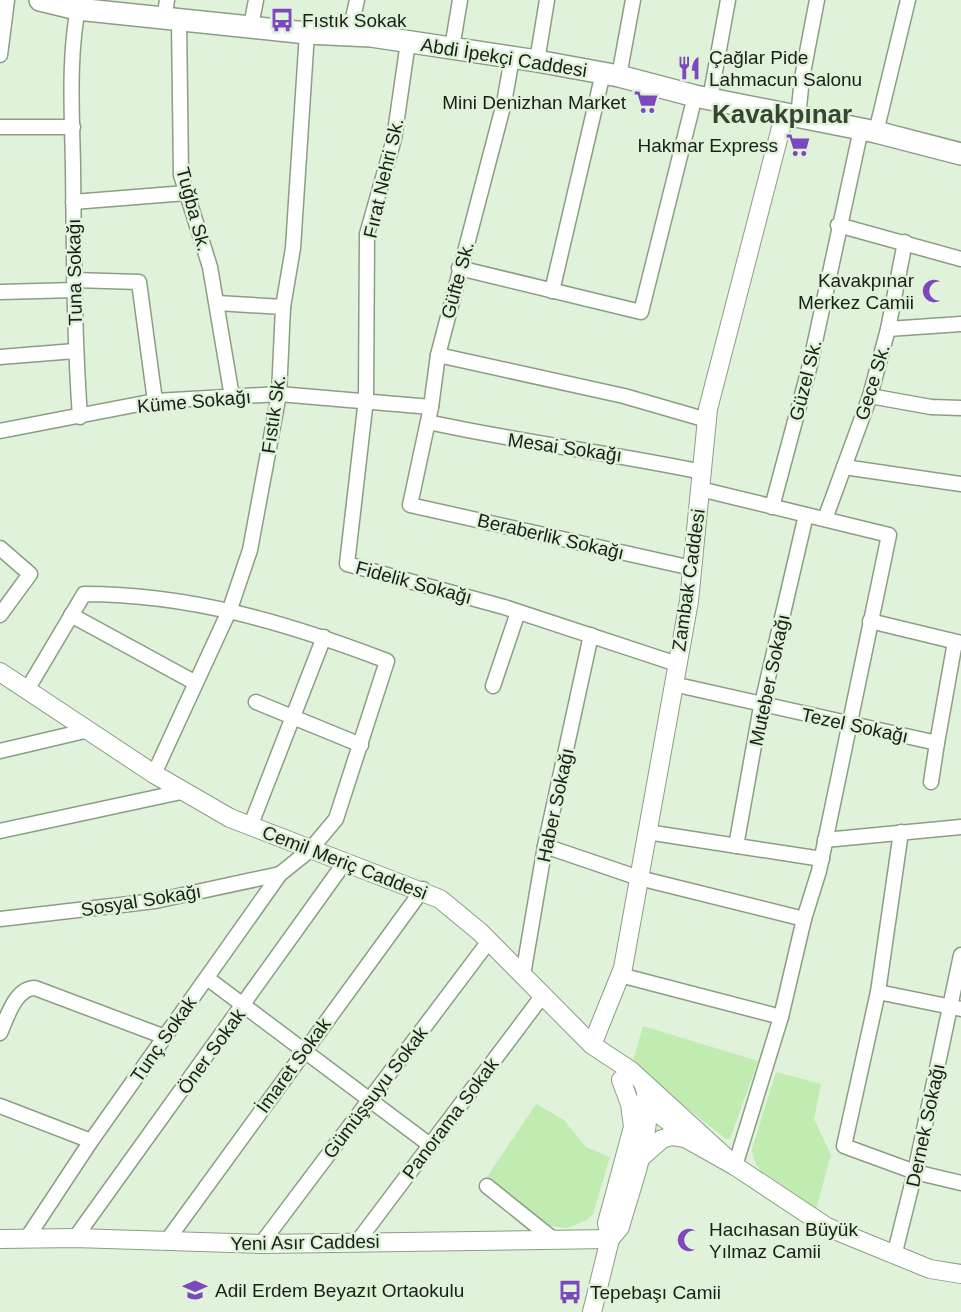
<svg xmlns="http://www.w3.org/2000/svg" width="961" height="1312" viewBox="0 0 961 1312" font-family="Helvetica,sans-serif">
	<rect width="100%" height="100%" fill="#e0f2da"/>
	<!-- green -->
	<g fill="#c0ebb1">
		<path d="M643 1026 758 1061 730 1139H726L632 1064Z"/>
		<path d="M776 1072 821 1084 814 1119 831 1155 816 1209C794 1194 753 1179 752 1149Z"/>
		<path d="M536 1104 564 1120 586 1147 610 1157 593 1214 587 1220 567 1228 541 1225 487 1177Z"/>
	</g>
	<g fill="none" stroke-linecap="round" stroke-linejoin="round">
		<!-- minor casing -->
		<g stroke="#8c9d86" stroke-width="17">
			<g id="minor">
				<path d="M79 3C68 55 72 113 73 167 74 250 74 334 80 417"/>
				<path d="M164 20 167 0"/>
				<path d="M179 20 181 175 210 267 232 397"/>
				<path d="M251 26 256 0"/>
				<path d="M349 36 357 0"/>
				<path d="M408 42 394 139 367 234 366 399 347 564 504 607 677 664"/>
				<path d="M452 48 460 0"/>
				<path d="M0 55 7 0"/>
				<path d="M512 58 504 103 438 355 431 407 410 505 692 568"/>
				<path d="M537 61 547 0"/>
				<path d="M619 76 633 0"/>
				<path d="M710 99 728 0"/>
				<path d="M798 117 802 78 817 0"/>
				<path d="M0 127H73"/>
				<path d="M876 132 908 0"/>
				<path d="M73 202 186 193"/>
				<path d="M838 225 961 259"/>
				<path d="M459 268 641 312 695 96"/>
				<path d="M74 280 139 282 155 401"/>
				<path d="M552 291 603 73"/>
				<path d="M0 292 75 290"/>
				<path d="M217 303 283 307"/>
				<path d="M888 329 961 324"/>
				<path d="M438 355 624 396 707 420"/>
				<path d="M0 357 75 351"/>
				<path d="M870 396 931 407 961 408"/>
				<path d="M428 422C519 442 611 453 702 472"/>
				<path d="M0 431 155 401 279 394 431 407"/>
				<path d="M844 467 961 484"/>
				<path d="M700 489 889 535 819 871 804 919 781 1017 735 1166"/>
				<path d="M772 507 810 365 861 129"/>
				<path d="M825 519 870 396 888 329 905 242"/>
				<path d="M0 548 30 574 0 615"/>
				<path d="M71 615 194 682"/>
				<path d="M870 621 961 643"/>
				<path d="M673 684 937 743 955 642"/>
				<path d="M493 686 518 612"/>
				<path d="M27 690 84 594C190 594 288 623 387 661L336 819 310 850 280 874 91 1141 27 1238"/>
				<path d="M256 702 361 745"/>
				<path d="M0 751 89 730"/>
				<path d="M154 774 230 609 250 550 279 394 283 307 293 248 307 33"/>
				<path d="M931 782 937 743"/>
				<path d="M250 827 324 637"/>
				<path d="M0 831 181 792"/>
				<path d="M647 832 822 859"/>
				<path d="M901 832 878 992 844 1146 915 1172 961 1183"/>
				<path d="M825 840 961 827"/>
				<path d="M545 846 639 878 804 919"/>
				<path d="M736 846 760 712 806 515"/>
				<path d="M0 919 155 901 280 874"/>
				<path d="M523 975 545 846 591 635"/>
				<path d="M620 975 781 1017"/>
				<path d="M207 978 430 1145"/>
				<path d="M878 992 961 1009"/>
				<path d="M0 1033C7 1018 15 988 35 988L165 1037"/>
				<path d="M0 1106 91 1141"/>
				<path d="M487 1186 553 1239"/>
				<path d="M75 1238 345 862"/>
				<path d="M358 1241 543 995"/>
				<path d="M166 1242 423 889"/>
				<path d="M261 1244 489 941"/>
				<path d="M895 1252 915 1172 961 955"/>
			</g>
		</g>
		<!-- tertiary casing -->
		<g stroke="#8c9d86" stroke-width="20">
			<g id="tertiary">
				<path d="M0 672 154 774 230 818 440 899 480 932 592 1045 630 1070 735 1166"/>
				<path d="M592 1045 623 968 689 601 708 409 784 116"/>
				<path d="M643 1102 688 1136"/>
				<path d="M637 1161 662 1139 672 1136 685 1138 735 1166 827 1227 930 1269 961 1274"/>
				<path d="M0 1239 75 1238 261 1244 610 1239"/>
				<path d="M610 1239 620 1227C630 1189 659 1119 643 1083"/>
				<path d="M592 1312 610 1239 607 1223 633 1127 630 1104 621 1080"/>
			</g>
		</g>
		<!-- secondary casing -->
		<g stroke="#8c9d86" stroke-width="24">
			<path id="secondary" d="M40 0 77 9 307 33 371 36 537 61 619 76 695 96 876 132 961 154"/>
		</g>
		<!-- minor -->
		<use href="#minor" stroke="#fff" stroke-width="14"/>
		<!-- tertiary -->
		<use href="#tertiary" stroke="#fff" stroke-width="18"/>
		<!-- secondary -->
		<use href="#secondary" stroke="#fff" stroke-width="21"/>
	</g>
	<!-- icons -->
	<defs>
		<g id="bus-bare" transform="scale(1.89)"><path d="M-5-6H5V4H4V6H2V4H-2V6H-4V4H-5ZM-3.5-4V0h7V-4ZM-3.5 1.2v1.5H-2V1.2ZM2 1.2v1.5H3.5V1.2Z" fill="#7d47be" stroke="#e0f2da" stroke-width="2.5" paint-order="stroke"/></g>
		<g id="restaurant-bare" transform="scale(1.89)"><path d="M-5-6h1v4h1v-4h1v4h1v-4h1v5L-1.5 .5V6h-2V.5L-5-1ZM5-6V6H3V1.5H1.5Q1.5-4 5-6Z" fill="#7d47be" stroke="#e0f2da" stroke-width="2.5" paint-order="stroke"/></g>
		<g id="supermarket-bare" transform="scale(1.89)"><path d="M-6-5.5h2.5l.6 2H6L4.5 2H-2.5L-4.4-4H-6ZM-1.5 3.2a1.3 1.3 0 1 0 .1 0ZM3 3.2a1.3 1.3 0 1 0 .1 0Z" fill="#7d47be" stroke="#e0f2da" stroke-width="2.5" paint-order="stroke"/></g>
		<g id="mosque-bare" transform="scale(1.89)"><path d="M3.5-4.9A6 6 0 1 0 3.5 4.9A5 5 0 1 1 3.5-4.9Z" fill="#7d47be" stroke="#e0f2da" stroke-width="2.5" paint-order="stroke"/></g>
		<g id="school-bare" transform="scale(1.89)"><path d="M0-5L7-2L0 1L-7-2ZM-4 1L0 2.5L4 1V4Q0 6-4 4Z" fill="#7d47be" stroke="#e0f2da" stroke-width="2.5" paint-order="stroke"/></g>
	</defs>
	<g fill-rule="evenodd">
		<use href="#bus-bare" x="282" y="20"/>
		<use href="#restaurant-bare" x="689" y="68"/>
		<use href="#supermarket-bare" x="646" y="102"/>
		<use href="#supermarket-bare" x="798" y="145"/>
		<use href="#mosque-bare" x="934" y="291"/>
		<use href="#mosque-bare" x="689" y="1240"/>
		<use href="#school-bare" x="195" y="1290"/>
		<use href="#bus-bare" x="570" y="1292"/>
	</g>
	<g text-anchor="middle" stroke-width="5" stroke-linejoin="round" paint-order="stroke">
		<!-- poi labels -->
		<g font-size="19" fill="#192017" stroke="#e0f2da" text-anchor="start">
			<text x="302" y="27">Fıstık Sokak</text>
			<text x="709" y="64">Çağlar Pide<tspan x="709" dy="22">Lahmacun Salonu</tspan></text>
			<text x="626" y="109" text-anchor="end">Mini Denizhan Market</text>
			<text x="778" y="152" text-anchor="end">Hakmar Express</text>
			<text x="914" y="287" text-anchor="end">Kavakpınar<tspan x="914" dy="22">Merkez Camii</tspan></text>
			<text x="709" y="1236">Hacıhasan Büyük<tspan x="709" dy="22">Yılmaz Camii</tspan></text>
			<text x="215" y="1297">Adil Erdem Beyazıt Ortaokulu</text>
			<text x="590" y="1299">Tepebaşı Camii</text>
		</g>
		<!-- street labels -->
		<g font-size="19" fill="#192017" stroke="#e0f2da">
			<text transform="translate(504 57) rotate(9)" y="7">Abdi İpekçi Caddesi</text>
			<text transform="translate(383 178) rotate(-77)" y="7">Fırat Nehri Sk.</text>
			<text transform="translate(194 209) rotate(75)" y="7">Tuğba Sk.</text>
			<text transform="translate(74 272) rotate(-91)" y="7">Tuna Sokağı</text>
			<text transform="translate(457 280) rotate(-75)" y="7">Güfte Sk.</text>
			<text transform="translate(805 380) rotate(-76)" y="7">Güzel Sk.</text>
			<text transform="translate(872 382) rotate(-73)" y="7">Gece Sk.</text>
			<text transform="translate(194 401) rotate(-5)" y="7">Küme Sokağı</text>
			<text transform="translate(273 414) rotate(-82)" y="7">Fıstık Sk.</text>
			<text transform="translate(565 447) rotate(8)" y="7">Mesai Sokağı</text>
			<text transform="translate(551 536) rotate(13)" y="7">Beraberlik Sokağı</text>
			<text transform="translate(688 580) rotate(-82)" y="7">Zambak Caddesi</text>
			<text transform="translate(414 582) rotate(15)" y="7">Fidelik Sokağı</text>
			<text transform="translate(769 680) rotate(-78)" y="7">Muteber Sokağı</text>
			<text transform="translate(855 725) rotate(12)" y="7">Tezel Sokağı</text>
			<text transform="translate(555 805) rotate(-78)" y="7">Haber Sokağı</text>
			<text transform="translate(345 862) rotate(21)" y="7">Cemil Meriç Caddesi</text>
			<text transform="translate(141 900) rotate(-9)" y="7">Sosyal Sokağı</text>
			<text transform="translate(163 1039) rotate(-55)" y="7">Tunç Sokak</text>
			<text transform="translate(211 1051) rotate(-54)" y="7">Öner Sokak</text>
			<text transform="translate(293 1065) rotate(-54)" y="7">İmaret Sokak</text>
			<text transform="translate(375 1092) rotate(-53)" y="7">Gümüşsuyu Sokak</text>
			<text transform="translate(450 1118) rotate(-53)" y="7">Panorama Sokak</text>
			<text transform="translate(925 1125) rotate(-78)" y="7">Dernek Sokağı</text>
			<text transform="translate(305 1242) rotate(-1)" y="7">Yeni Asır Caddesi</text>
		</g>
		<!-- district labels -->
		<g font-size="26" font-weight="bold" fill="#374532" stroke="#e0f2da">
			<text x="782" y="123">Kavakpınar</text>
		</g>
	</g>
</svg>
